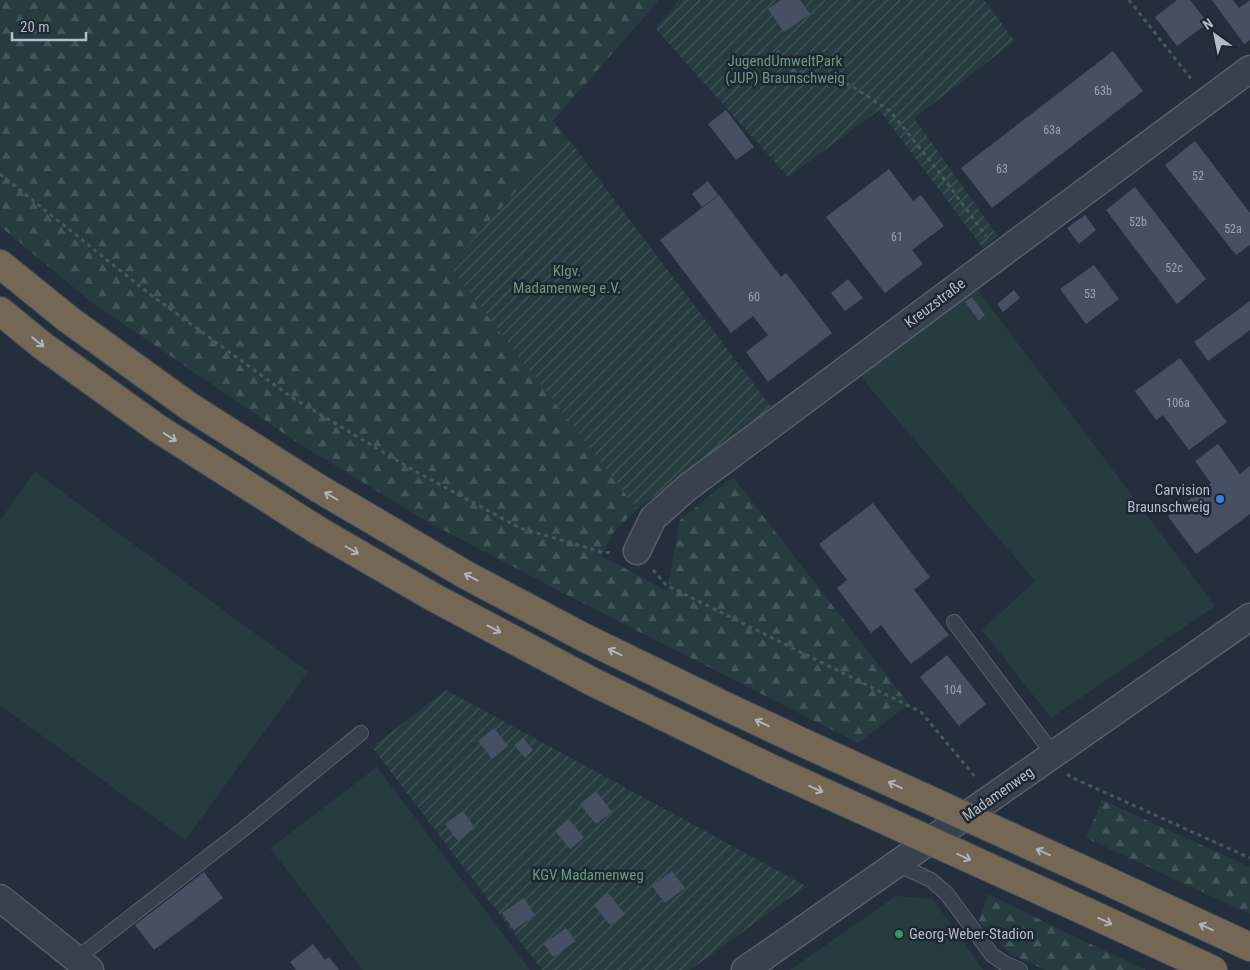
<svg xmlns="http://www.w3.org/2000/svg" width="1250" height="970" viewBox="0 0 1250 970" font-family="'Roboto Condensed',sans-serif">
	<defs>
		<pattern id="forest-firs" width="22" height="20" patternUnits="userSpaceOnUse" patternTransform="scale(1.25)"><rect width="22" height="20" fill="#263c3f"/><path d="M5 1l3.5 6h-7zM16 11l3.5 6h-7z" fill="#435659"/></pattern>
		<pattern id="garden-furrows" width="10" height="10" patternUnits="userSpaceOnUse" patternTransform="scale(1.25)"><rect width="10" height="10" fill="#263c3f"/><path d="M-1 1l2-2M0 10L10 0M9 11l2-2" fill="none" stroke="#435659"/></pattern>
	</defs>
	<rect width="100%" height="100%" fill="#242f3e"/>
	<!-- grass -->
	<g fill="#263c3f">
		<path d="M974 285 1215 606 1051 718 982 630 1035 581 859 375Z"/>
		<path d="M35 472 308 672 185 840 0 705V520Z"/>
		<path d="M377 767 530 970H363L270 848Z"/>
		<path d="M896 896 933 899 983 970H790Z"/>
	</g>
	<!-- forest -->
	<g fill="url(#forest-firs)">
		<path d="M0 0H659L553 121 566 136 449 266 637 509 612 534 602 556 667 591 680 520 733 477 909 704 858 743 571 597 428 522 292 439 90 301 0 226Z"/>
		<path d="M1102 800 1250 867V914L1086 838Z"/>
		<path d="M988 894 1069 934 1146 970H1045L1011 954 979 921Z"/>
	</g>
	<!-- garden -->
	<g fill="url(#garden-furrows)">
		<path d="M679 0H984L1015 41 914 118 998 236 983 248 879 110 788 177 655 28Z"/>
		<path d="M566 136 772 408 637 509 449 266Z"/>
		<path d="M446 690 806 886 690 970H542L372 747Z"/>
	</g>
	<!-- building -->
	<g fill="#455162">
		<path d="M781 0H800L810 14 784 32 768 9Z"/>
		<path d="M1177 0H1190L1208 23 1177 46 1155 17Z"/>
		<path d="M1212 0H1233L1239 8 1250 0V40L1244 44Z"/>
		<path d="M1113 51 1143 91 992 208 961 168Z"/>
		<path d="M726 110 754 147 736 160 708 124Z"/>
		<path d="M1195 141 1250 213V245L1236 255 1165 165Z"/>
		<path d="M889 169 913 201 921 195 944 226 912 250 923 264 885 293 826 217Z"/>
		<path d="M708 181 718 195 702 207 692 194Z"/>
		<path d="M1135 187 1206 279 1177 304 1106 210Z"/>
		<path d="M719 195 781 277 786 273 832 333 768 382 746 352 768 335 753 316 731 333 660 240Z"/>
		<path d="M1085 215 1096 230 1079 244 1067 228Z"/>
		<path d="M1094 265 1119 299 1086 324 1060 289Z"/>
		<path d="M848 279 863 298 845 311 831 293Z"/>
		<path d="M1014 290 1020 298 1003 312 997 304Z"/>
		<path d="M972 297 985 315 979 321 965 302Z"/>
		<path d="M1250 301V330L1208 361 1194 342Z"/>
		<path d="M1180 358 1227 422 1189 450 1163 415 1156 420 1135 391Z"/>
		<path d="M1218 444 1240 474 1250 466V514L1196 554 1168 516 1211 483 1195 461Z"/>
		<path d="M873 503 930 577 914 590 949 635 911 664 881 625 871 633 837 588 847 580 819 544Z"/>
		<path d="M947 655 986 704 959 726 920 677Z"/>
		<path d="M494 728 508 746 492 759 478 741Z"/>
		<path d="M523 738 533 750 525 758 514 745Z"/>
		<path d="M596 791 612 812 596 824 580 804Z"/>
		<path d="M463 811 475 828 458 841 445 824Z"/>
		<path d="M569 819 584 838 570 849 555 831Z"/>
		<path d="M672 871 685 888 665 903 652 886Z"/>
		<path d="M204 872 223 898 154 950 135 925Z"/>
		<path d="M608 893 625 914 610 925 594 905Z"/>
		<path d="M524 898 535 915 514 930 502 913Z"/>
		<path d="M566 928 576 941 553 957 544 944Z"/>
		<path d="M313 944 325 960 329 957 339 970H296L290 962Z"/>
	</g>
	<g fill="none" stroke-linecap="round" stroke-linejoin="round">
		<!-- lane casing -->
		<g stroke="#565f6c" stroke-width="16">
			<g id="lane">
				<path d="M954 622 1053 754"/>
				<path d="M897 864 931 880 947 894 992 955 1004 963 1020 970"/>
				<path d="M76 959 245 828 361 733"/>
			</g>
		</g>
		<!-- street casing -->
		<g stroke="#565f6c" stroke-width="29">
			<g id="street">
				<path d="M637 551 653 518 688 487 1250 69"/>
				<path d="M0 898 90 970"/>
				<path d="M745 970 1250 617"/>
			</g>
		</g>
		<!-- highway casing -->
		<g stroke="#434c59" stroke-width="30">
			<g id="highway">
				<path d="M0 264 68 319 190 407 318 488 466 575 585 638 723 705 806 744"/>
				<path d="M0 311 43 346 157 428 319 531 433 597 593 682 772 769"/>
				<path d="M1088 872 1250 947"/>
				<path d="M1061 900 1213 970"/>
			</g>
		</g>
		<!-- path -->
		<g stroke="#44595c" stroke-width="3" stroke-dasharray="4 4" stroke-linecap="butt">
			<path d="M1129 0 1192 80"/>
			<path d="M777 51 792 70 840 82 850 85 890 111 939 172 986 236"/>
			<path d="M0 174 147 292 291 397 413 470 520 528 605 553 612 552"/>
			<path d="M653 570 666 585 921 712 976 778"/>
			<path d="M1067 774 1073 778 1250 858"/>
		</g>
		<!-- lane -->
		<use href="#lane" stroke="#38414e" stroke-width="14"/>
		<!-- street -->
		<use href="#street" stroke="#38414e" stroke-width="26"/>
		<!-- highway -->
		<use href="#highway" stroke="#746855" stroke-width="28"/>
		<!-- highway-bridge casing -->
		<g stroke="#434c59" stroke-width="30" stroke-linecap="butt">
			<g id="highway-bridge">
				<path d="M806 744 1088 872"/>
				<path d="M772 769 1061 900"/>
			</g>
		</g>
		<!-- highway-bridge -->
		<use href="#highway-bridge" stroke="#746855" stroke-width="28"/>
	</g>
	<!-- one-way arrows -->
	<defs><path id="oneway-shaft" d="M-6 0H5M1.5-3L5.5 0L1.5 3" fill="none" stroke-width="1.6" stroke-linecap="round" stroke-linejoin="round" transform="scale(1.25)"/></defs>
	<g stroke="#aeb4bd">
		<use href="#oneway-shaft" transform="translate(38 342) rotate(39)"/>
		<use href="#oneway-shaft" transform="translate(170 437) rotate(32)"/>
		<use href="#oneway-shaft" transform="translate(331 496) rotate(-150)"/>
		<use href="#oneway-shaft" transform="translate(352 550) rotate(30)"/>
		<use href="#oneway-shaft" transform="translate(471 577) rotate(-152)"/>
		<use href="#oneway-shaft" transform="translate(494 629) rotate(28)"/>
		<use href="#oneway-shaft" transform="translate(615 652) rotate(-154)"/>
		<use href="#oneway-shaft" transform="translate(762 723) rotate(-155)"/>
		<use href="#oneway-shaft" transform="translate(895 785) rotate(-155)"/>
		<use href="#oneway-shaft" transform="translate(816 789) rotate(24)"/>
		<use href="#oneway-shaft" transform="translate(1043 852) rotate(-155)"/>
		<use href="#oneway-shaft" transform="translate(964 857) rotate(24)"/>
		<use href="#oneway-shaft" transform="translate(1105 921) rotate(25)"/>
		<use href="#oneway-shaft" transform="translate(1206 927) rotate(-155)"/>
	</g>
	<!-- markers -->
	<circle fill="#3f7fe0" stroke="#1d2633" stroke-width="2" cx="1220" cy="499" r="5"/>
	<circle fill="#2e9e5b" stroke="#1d2633" stroke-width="2" cx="899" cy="934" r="5"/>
	<g text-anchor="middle" stroke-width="5" stroke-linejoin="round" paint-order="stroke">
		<!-- number labels -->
		<g font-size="12" fill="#98a1af">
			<text x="1103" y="95">63b</text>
			<text x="1052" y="134">63a</text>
			<text x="1002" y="173">63</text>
			<text x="1198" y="180">52</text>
			<text x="1138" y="226">52b</text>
			<text x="1233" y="233">52a</text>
			<text x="897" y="241">61</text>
			<text x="1174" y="272">52c</text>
			<text x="1090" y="298">53</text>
			<text x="754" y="301">60</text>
			<text x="1178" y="407">106a</text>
			<text x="953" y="694">104</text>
		</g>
		<!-- park labels -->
		<g font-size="15" fill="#6b9a76" stroke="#1d2633">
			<text x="785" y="66">JugendUmweltPark<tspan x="785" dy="17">(JUP) Braunschweig</tspan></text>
			<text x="567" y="276">Klgv.<tspan x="567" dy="17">Madamenweg e.V.</tspan></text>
			<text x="588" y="880">KGV Madamenweg</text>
		</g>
		<!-- street labels -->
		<g font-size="15" fill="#b4bcc9" stroke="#1d2633">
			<text transform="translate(935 303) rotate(-37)" y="5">Kreuzstraße</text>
			<text transform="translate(998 794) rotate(-35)" y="5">Madamenweg</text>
		</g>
		<!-- poi labels -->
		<g font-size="15" fill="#b4bcc9" stroke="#1d2633" text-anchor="end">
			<text x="1210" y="495">Carvision<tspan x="1210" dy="17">Braunschweig</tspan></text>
			<text x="909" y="939" text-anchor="start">Georg-Weber-Stadion</text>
		</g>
	</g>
	<!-- north arrow -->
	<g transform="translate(1215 35) rotate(327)" stroke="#1d2633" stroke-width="4" paint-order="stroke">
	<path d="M0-4L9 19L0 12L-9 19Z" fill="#b4bcc9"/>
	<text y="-8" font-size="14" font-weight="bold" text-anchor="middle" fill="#b4bcc9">N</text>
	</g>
	<!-- scale -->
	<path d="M12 32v8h74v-8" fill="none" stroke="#b4bcc9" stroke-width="2.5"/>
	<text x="20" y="32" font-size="15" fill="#b4bcc9" stroke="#1d2633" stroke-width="4" paint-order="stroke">20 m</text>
</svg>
